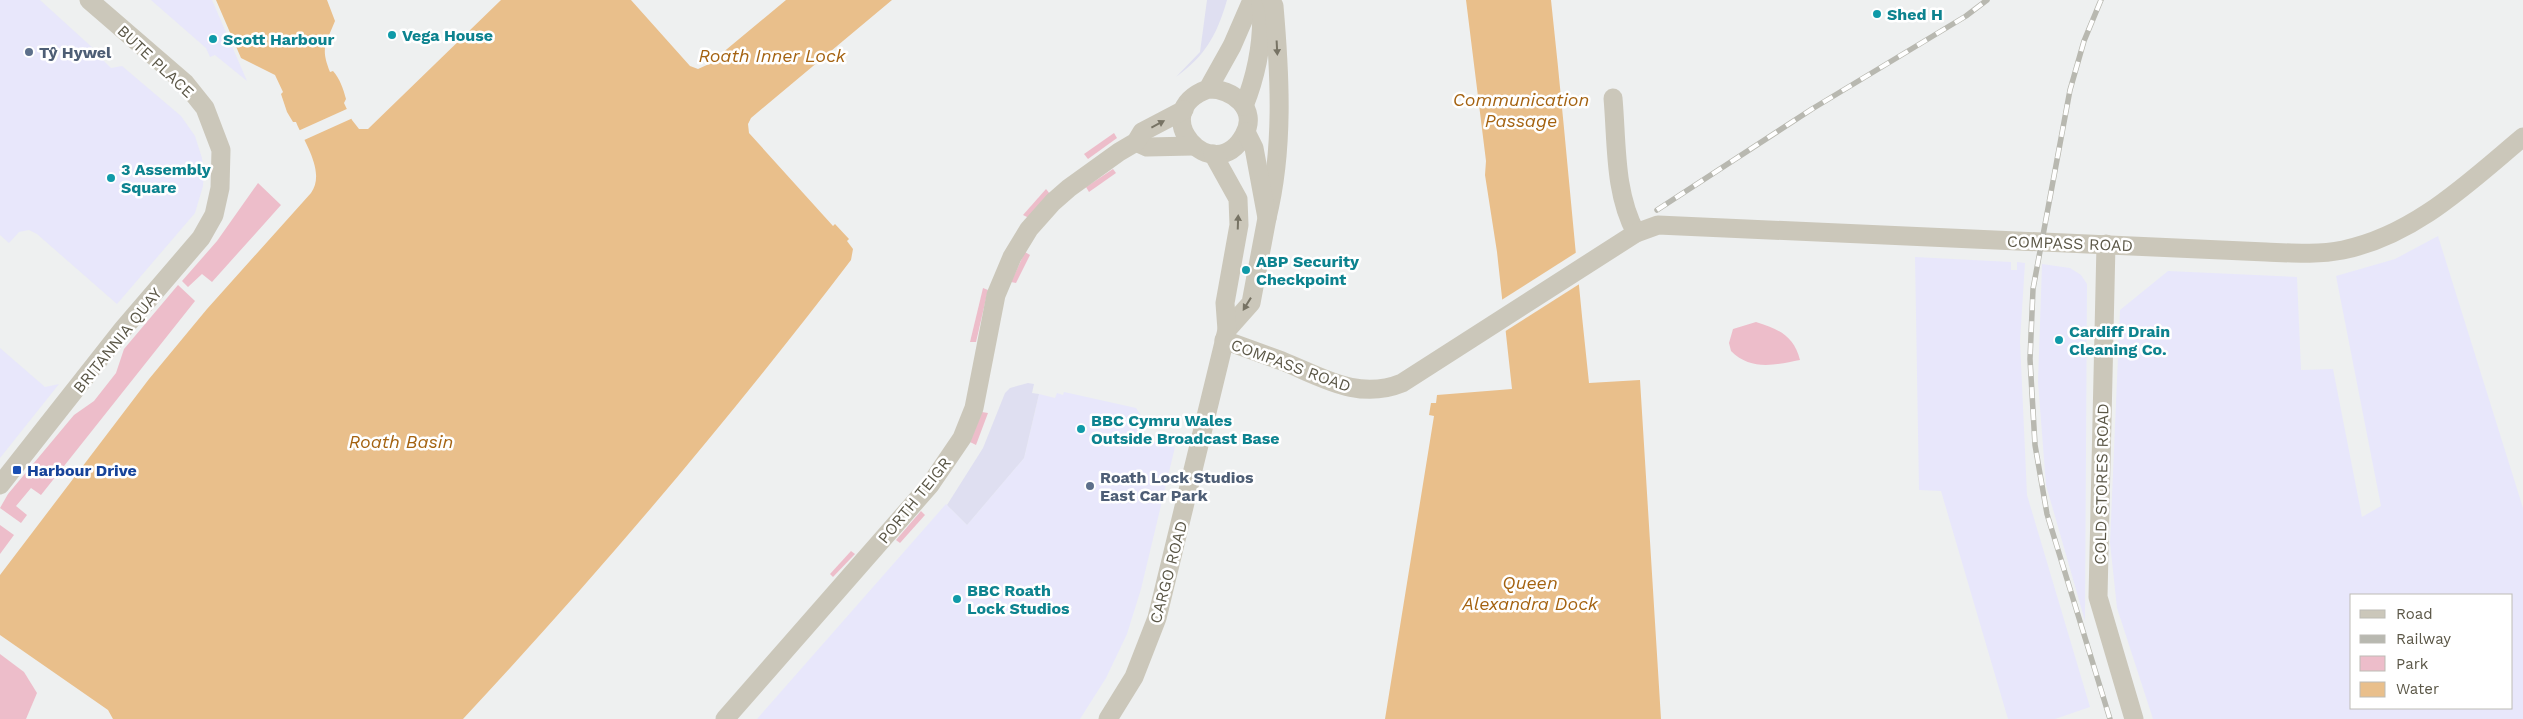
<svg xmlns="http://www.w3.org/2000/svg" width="2523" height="719" viewBox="0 0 2523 719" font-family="'Work Sans',sans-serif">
	<rect width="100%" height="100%" fill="#eef0f0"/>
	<!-- commercial -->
	<g fill="#e8e7fb" fill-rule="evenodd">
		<path d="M0 0H40L95 50V52L111 68 122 66 181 116 195 136 202 158 204 173 203 186 195 213 117 304 37 234 29 230 19 232 9 243 0 235Z"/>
		<path d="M151 0H212L247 81 215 55 210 57 206 48Z"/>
		<path d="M2438 236 2523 508V719H2153L2117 608 2110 543 2120 310 2168 271 2297 277 2301 370 2333 369 2362 517 2381 506 2336 276 2395 259ZM2352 595H2512V708H2352Z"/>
		<path d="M1915 257 2011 262V270H2017V262L2025 263 2020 341 2027 495 2090 707 2055 719H2008L1941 491 1919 490Z"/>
		<path d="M2042 264 2070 268 2081 275 2087 284 2085 621 2046 485 2038 382Z"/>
		<path d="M0 348 45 387 59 384 0 458Z"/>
		<path d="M1064 392 1136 408 1142 417 1138 439 1175 447 1141 589 1127 634 1106 678 1080 719H757L946 504 967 525 1024 458 1039 394 1055 398 1057 393 1063 395Z"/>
	</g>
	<!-- green -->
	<g fill="#edbdca">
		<path d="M1114 133 1117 138 1088 159 1084 154Z"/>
		<path d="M1113 169 1116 173 1089 192 1086 187Z"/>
		<path d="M258 183 281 205 212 282 202 274 188 287 182 281 217 241Z"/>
		<path d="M1046 189 1050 194 1029 218 1023 215Z"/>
		<path d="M1025 252 1030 255 1016 283 1011 282Z"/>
		<path d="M178 285 195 301 41 495 31 488 16 506 27 515 21 523 0 508 8 494 74 415 94 401 116 373 124 349Z"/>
		<path d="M983 288 988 290 976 342H970Z"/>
		<path d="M1756 322C1779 329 1794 336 1800 360 1775 365 1751 371 1731 351L1729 343 1733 329Z"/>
		<path d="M982 412 988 413 976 445 970 442Z"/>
		<path d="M921 511 925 515 900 543 896 540Z"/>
		<path d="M0 525 14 535 0 554Z"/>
		<path d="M851 551 855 554 833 577 830 574Z"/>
		<path d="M0 654 24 672 37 693 26 719H0Z"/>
	</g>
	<!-- sand -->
	<g fill="#dfdff1">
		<path d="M1207 0H1227C1217 35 1205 56 1176 77L1200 52Z"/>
		<path d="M1028 383 1034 384 1032 393 1039 394 1024 458 967 525 947 505 983 448 1005 393 1010 388Z"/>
	</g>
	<!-- water -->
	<g fill="#e9bf8b">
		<path d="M216 0H327L335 21C326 44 320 47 330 72L333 71C340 79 343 88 346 99L344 103 352 120 359 129H368L501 0H631L690 66 698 69 709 64 786 0H892L751 118 748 124 749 133 833 226 835 224 849 239 847 241 853 249 851 260C729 420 600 572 463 719H113L108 710 0 635V575L149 379 207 309 311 193C326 172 304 142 296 122H293L287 112 281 94 283 92 275 75 241 58Z"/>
		<path d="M1466 0H1551C1565 128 1575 255 1589 383L1640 380 1661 719H1385L1434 416 1429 415 1431 403H1436L1437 395 1512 389 1497 252 1485 175 1486 161Z"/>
	</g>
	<!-- pier -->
	<g fill="#eef0f0">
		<path d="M349 108 355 119 353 118 302 141 303 146 298 131Z"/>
		<path d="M1577 252 1581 283 1504 332 1500 301Z"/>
	</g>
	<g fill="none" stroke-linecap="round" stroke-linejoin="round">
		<!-- minor -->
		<g stroke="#cbc7ba" stroke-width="19">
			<path d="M1208 89C1232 88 1259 109 1244 135 1214 190 1143 113 1208 89L1232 46 1252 0"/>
			<path d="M1613 98C1617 143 1614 193 1636 233"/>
			<path d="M1244 106C1258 71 1264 37 1261 0"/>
			<path d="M1136 142 1147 147 1193 146"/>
			<path d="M1267 218C1284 149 1280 75 1274 6L1271 0"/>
			<path d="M2106 244 2098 597 2134 719"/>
			<path d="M1227 330 1251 303 1267 218 1254 148 1246 132"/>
			<path d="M1224 340C1243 347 1263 354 1282 361 1322 377 1358 401 1402 383L1636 233 1658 225 2266 252C2292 253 2317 255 2343 250 2415 235 2468 183 2523 137"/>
			<path d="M0 485 123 329 201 238 214 215 220 188 221 150 205 108 185 83 89 0"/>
			<path d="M725 719 930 485 962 438 974 408 996 295 1012 257 1029 229 1053 202 1069 188 1119 152 1136 142 1142 132 1184 110"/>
			<path d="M1108 719 1134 677 1157 618 1227 330 1225 303 1239 225 1238 199 1213 154"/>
		</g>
		<!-- rail casing -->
		<g stroke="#b8b8b0" stroke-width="5.5">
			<g id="rail">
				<path d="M2101 0 2084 41 2070 90 2033 289 2030 359 2035 445 2047 514 2110 719"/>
				<path d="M1657 210 1812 109 1966 16 1987 0"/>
			</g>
		</g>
		<!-- rail -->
		<use href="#rail" stroke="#fff" stroke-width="4" stroke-dasharray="11" stroke-linecap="butt"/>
	</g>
	<!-- one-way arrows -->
	<defs><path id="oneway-solid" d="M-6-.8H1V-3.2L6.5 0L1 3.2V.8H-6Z" transform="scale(1.25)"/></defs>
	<g fill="#777364">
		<use href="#oneway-solid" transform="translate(1277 48) rotate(87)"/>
		<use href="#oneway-solid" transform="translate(1158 124) rotate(-28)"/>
		<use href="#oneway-solid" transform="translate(1238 222) rotate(-88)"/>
		<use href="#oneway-solid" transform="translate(1247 304) rotate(122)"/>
	</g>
	<!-- markers -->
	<g fill="#0f9aa8" stroke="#fff" stroke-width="2">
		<circle cx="1877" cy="14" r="5"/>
		<circle cx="392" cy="35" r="5"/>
		<circle cx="213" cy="39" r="5"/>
		<circle cx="111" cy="178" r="5"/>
		<circle cx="1246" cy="270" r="5"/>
		<circle cx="2059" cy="340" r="5"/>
		<circle cx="1081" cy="429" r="5"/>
		<circle cx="957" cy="599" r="5"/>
	</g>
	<g fill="#5c6f8a" stroke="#fff" stroke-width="2">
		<circle cx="29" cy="52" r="5"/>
		<circle cx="1090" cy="486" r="5"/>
	</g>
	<rect fill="#1a4fb4" stroke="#fff" stroke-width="2" x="12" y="465" width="10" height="10" rx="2.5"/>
	<g text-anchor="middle" stroke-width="5" stroke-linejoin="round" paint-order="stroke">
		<!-- culture labels -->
		<g font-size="16" font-weight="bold" fill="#0d838f" stroke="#fff" text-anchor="start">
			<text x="1887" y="20">Shed H</text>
			<text x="402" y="41">Vega House</text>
			<text x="223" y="45">Scott Harbour</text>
			<text x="121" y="175">3 Assembly<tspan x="121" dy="18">Square</tspan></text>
			<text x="1256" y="267">ABP Security<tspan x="1256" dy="18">Checkpoint</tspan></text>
			<text x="2069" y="337">Cardiff Drain<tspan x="2069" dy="18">Cleaning Co.</tspan></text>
			<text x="1091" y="426">BBC Cymru Wales<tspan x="1091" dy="18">Outside Broadcast Base</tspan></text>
			<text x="967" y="596">BBC Roath<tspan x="967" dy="18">Lock Studios</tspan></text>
		</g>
		<!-- service labels -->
		<g font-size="16" font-weight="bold" fill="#4e5e75" stroke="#fff" text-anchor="start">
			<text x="39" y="58">Tŷ Hywel</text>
			<text x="1100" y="483">Roath Lock Studios<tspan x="1100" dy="18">East Car Park</tspan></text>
		</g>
		<!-- street labels -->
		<g font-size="16" fill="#5b5747" stroke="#fff">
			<text transform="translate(156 61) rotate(43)" y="6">BUTE PLACE</text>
			<text transform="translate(2070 243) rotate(2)" y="6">COMPASS ROAD</text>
			<text transform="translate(117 340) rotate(-51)" y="6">BRITANNIA QUAY</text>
			<text transform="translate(1291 365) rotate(20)" y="6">COMPASS ROAD</text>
			<text transform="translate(2101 484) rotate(-89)" y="6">COLD STORES ROAD</text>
			<text transform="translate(914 500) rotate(-51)" y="6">PORTH TEIGR</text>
			<text transform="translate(1168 572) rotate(-75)" y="6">CARGO ROAD</text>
		</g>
		<!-- transit labels -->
		<g font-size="16" font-weight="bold" fill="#164399" stroke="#fff" text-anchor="start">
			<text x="27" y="476">Harbour Drive</text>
		</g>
		<!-- water labels -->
		<g font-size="18" font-style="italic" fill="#a46210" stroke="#fff">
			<text x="772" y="62">Roath Inner Lock</text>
			<text x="1521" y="106">Communication<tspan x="1521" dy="21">Passage</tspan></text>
			<text x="401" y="448">Roath Basin</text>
			<text x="1530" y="589">Queen<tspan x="1530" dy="21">Alexandra Dock</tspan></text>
		</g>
	</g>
	<!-- legend -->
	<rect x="2350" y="594" width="162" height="115" fill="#ffffff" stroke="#bdbcb5"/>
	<rect x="2360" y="610" width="25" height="8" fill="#cbc7ba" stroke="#bdbcb5"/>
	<text x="2396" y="619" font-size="15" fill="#5b5747">Road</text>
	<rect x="2360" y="635" width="25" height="8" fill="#b8b8b0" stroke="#bdbcb5"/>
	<text x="2396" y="644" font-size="15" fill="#5b5747">Railway</text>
	<rect x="2360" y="656" width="25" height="15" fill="#edbdca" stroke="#bdbcb5"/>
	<text x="2396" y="669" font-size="15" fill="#5b5747">Park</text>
	<rect x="2360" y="682" width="25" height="15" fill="#e9bf8b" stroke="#bdbcb5"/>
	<text x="2396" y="694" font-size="15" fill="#5b5747">Water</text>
</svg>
